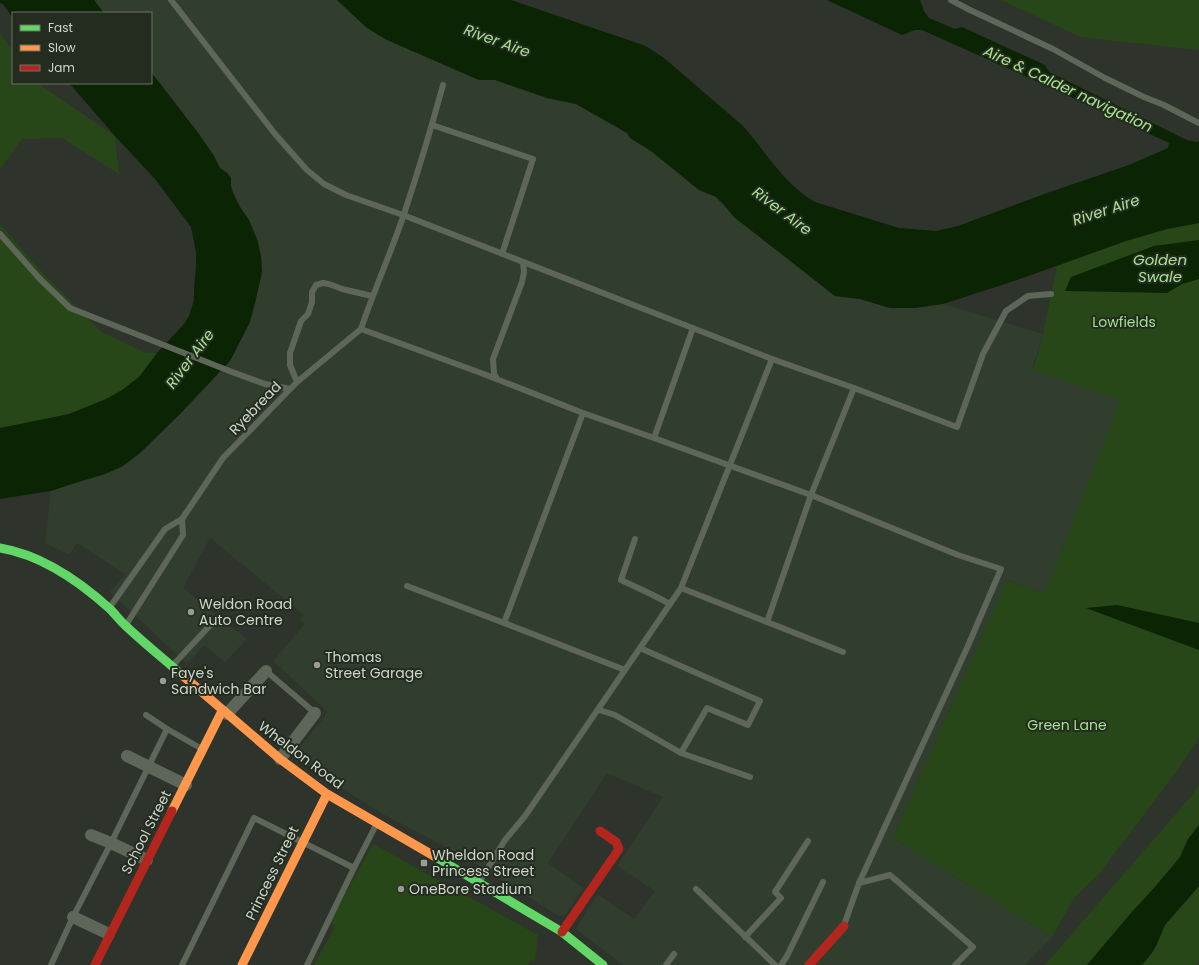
<svg xmlns="http://www.w3.org/2000/svg" width="1199" height="965" viewBox="0 0 1199 965" font-family="Poppins,sans-serif">
	<rect width="100%" height="100%" fill="#2e332c"/>
	<!-- built -->
	<path fill="#313e2d" d="M94 0H337L367 28 387 40 479 80H495L547 98 576 104 627 133 630 138 651 151 699 190 716 197 723 204 734 217 835 296 860 299 890 308H915L943 304 1043 334 1032 369 1121 400 1045 593 1008 580 893 838 1052 937 1025 965H623L576 929 597 894 634 919 655 891 617 866 663 797 607 773 548 863 583 888 566 914 559 916 465 857 383 814 318 773 293 756 328 712 273 661 305 624 300 619 304 615 210 538 183 588 247 639 225 662 204 645 187 664 110 592 125 574 77 543 69 555 45 543 51 491 75 483 105 474 123 466 140 453 181 413 230 361 250 322 255 303 262 272 261 256 257 239 249 220 240 207 231 186 227 173 220 168 214 156 169 94 151 72V13H104Z"/>
	<!-- green -->
	<g fill="#274718">
		<path d="M1001 0H1199V50L1080 37Z"/>
		<path d="M0 34 13 51V83H39L43 87 115 136 119 174 62 138 22 139 0 169Z"/>
		<path d="M1199 223V738L1176 772 1099 874 1074 898 1052 937 893 838 1007 580 1045 593 1120 400 1031 369 1034 367 1043 334 1057 266 1126 241 1167 229Z"/>
		<path d="M0 224 39 269 100 331 146 353H157C152 361 146 370 139 377 105 412 46 419 0 428Z"/>
		<path d="M1199 784V963L1197 965H1045L1193 794Z"/>
		<path d="M373 844 538 935 535 962 531 960 528 965H314L335 926 330 922Z"/>
	</g>
	<!-- water -->
	<g fill="#0b2404">
		<path d="M0 0H94L104 13H13V18L3 4 0 3Z"/>
		<path d="M337 0H511L643 45 649 48 664 58 743 126C766 152 784 184 815 202L899 228 936 231 958 226 1047 193 1129 165 1168 148 1169 143 1156 137 1056 90 922 30H915L902 35 827 0H920L924 11 929 18 955 29 962 27 1045 65 1049 72 1187 140 1196 142 1199 141V223L1167 229 1126 241 1017 280 943 304 915 308H890L860 299 835 296 734 217 723 204 716 197 699 190 651 151 630 138 627 133 576 104 547 98 495 80H479L387 40 367 28Z"/>
		<path d="M151 72 199 134 214 156 220 168 227 173 231 178V186L233 193 240 207 249 220 257 239 261 256 262 272 255 303 250 322 230 361 181 413 140 453 123 466 105 474 75 483 51 491 44 492 0 499V428L69 414 106 399 122 390 139 377 157 353 184 324 189 316 194 300V290L196 266V252L191 227 155 179 115 136 69 83H151Z"/>
		<path d="M1199 240V279L1182 284 1167 293 1065 291 1071 277 1154 246Z"/>
		<path d="M1117 605 1199 623V650L1086 608Z"/>
		<path d="M1199 825V886L1165 925 1157 944 1152 953 1142 965H1087L1130 914 1154 888 1180 857 1188 839Z"/>
	</g>
	<g fill="none" stroke-linecap="round" stroke-linejoin="round">
		<!-- lane -->
		<g stroke="#5e665a" stroke-width="6">
			<path d="M171 0 275 134 307 170 324 184 346 195 403 215 772 359 681 588 525 816 505 840 480 881"/>
			<path d="M951 0 970 10 1053 49 1105 78 1144 97 1164 105 1199 123"/>
			<path d="M432 125 533 159 502 254"/>
			<path d="M0 234 40 279 70 308 146 338 232 372 265 384 290 389"/>
			<path d="M361 329C374 290 391 253 404 214 418 172 431 129 443 85"/>
			<path d="M361 329 481 373 583 413"/>
			<path d="M772 359 854 388 957 427 983 354 1006 311 1028 296 1051 294"/>
			<path d="M497 379 494 374 493 359 522 282 524 272 523 262"/>
			<path d="M297 382 290 365V353L301 321 308 314 312 302V292L316 285 323 283 329 284 342 289 372 296"/>
			<path d="M654 438 811 495 767 622"/>
			<path d="M635 539 621 580 653 595 670 604"/>
			<path d="M407 586 504 623"/>
			<path d="M681 588 843 652"/>
			<path d="M110 607 165 529 182 519 223 458 297 382 361 329"/>
			<path d="M126 625 183 535 182 519"/>
			<path d="M640 648 760 701 748 725 707 708 681 753"/>
			<path d="M173 665 215 620"/>
			<path d="M625 670 504 623 583 413 654 438 693 328"/>
			<path d="M266 671 315 713"/>
			<path d="M599 710 615 715 681 753 750 777"/>
			<path d="M146 715 167 729 202 749"/>
			<path d="M354 868 376 825"/>
			<path d="M859 883 890 875 973 947 955 965"/>
			<path d="M696 889 775 965"/>
			<path d="M844 925 859 883 967 648 1001 569 958 555 811 495 854 388"/>
			<path d="M745 937 781 898 775 892 808 841"/>
			<path d="M51 965 73 917 111 843 167 729"/>
			<path d="M182 965 254 818 354 868 307 965"/>
			<path d="M666 965 674 954"/>
			<path d="M781 965 787 956 823 882"/>
		</g>
		<!-- street -->
		<g stroke="#5e665a" stroke-width="12">
			<path d="M227 714 266 671"/>
			<path d="M127 756 186 785"/>
			<path d="M280 759 315 713"/>
			<path d="M91 835 111 843 147 860"/>
			<path d="M73 917 109 934"/>
		</g>
		<!-- fast -->
		<g stroke="#63d668" stroke-width="9">
			<path d="M0 548C42 555 79 581 110 609 116 615 121 622 127 627 145 644 164 659 182 675"/>
			<path d="M434 856 562 932 603 965"/>
		</g>
		<!-- slow -->
		<g stroke="#ff974d" stroke-width="9">
			<path d="M182 675 280 759 327 794 434 856"/>
			<path d="M172 811 222 711"/>
			<path d="M242 965 327 794"/>
		</g>
		<!-- jam -->
		<g stroke="#b3261e" stroke-width="9">
			<path d="M562 932 619 849 616 842 600 831"/>
			<path d="M95 965 172 811"/>
			<path d="M809 965 844 926"/>
		</g>
	</g>
	<!-- markers -->
	<g fill="#979c95" stroke="#232c1f" stroke-width="1.5">
		<circle cx="191" cy="612" r="4"/>
		<circle cx="317" cy="665" r="4"/>
		<circle cx="163" cy="681" r="4"/>
		<rect x="420" y="859" width="8" height="8" rx="2"/>
		<circle cx="401" cy="889" r="4"/>
	</g>
	<g text-anchor="middle" stroke-width="4" stroke-linejoin="round" paint-order="stroke">
		<!-- park labels -->
		<g font-size="14" fill="#a7df90" stroke="#232c1f">
			<text x="1124" y="327">Lowfields</text>
			<text x="1067" y="730">Green Lane</text>
		</g>
		<!-- street labels -->
		<g font-size="14" fill="#cfd5cd" stroke="#232c1f">
			<text transform="translate(255 408) rotate(-46)" y="5">Ryebread</text>
			<text transform="translate(301 755) rotate(37)" y="5">Wheldon Road</text>
			<text transform="translate(146 832) rotate(-63)" y="5">School Street</text>
			<text transform="translate(272 873) rotate(-64)" y="5">Princess Street</text>
		</g>
		<!-- poi labels -->
		<g font-size="14" fill="#cfd5cd" stroke="#232c1f" text-anchor="start">
			<text x="199" y="609">Weldon Road<tspan x="199" dy="16">Auto Centre</tspan></text>
			<text x="325" y="662">Thomas<tspan x="325" dy="16">Street Garage</tspan></text>
			<text x="171" y="678">Faye's<tspan x="171" dy="16">Sandwich Bar</tspan></text>
			<text x="432" y="860">Wheldon Road<tspan x="432" dy="16">Princess Street</tspan></text>
			<text x="409" y="894">OneBore Stadium</text>
		</g>
		<!-- water labels -->
		<g font-size="15" font-style="italic" fill="#a9e192" stroke="#232c1f">
			<text transform="translate(497 41) rotate(20)" y="5">River Aire</text>
			<text transform="translate(1068 89) rotate(25)" y="5">Aire &amp; Calder navigation</text>
			<text transform="translate(1106 210) rotate(-18)" y="5">River Aire</text>
			<text transform="translate(782 211) rotate(37)" y="5">River Aire</text>
			<text x="1160" y="265">Golden<tspan x="1160" dy="17">Swale</tspan></text>
			<text transform="translate(190 359) rotate(-53)" y="5">River Aire</text>
		</g>
	</g>
	<!-- legend -->
	<rect x="12" y="12" width="140" height="72" fill="#232c1f" stroke="#687065"/>
	<rect x="20" y="25" width="20" height="6" fill="#63d668" stroke="#687065"/>
	<text x="48" y="32" font-size="12" fill="#cfd5cd">Fast</text>
	<rect x="20" y="45" width="20" height="6" fill="#ff974d" stroke="#687065"/>
	<text x="48" y="52" font-size="12" fill="#cfd5cd">Slow</text>
	<rect x="20" y="65" width="20" height="6" fill="#b3261e" stroke="#687065"/>
	<text x="48" y="72" font-size="12" fill="#cfd5cd">Jam</text>
</svg>
